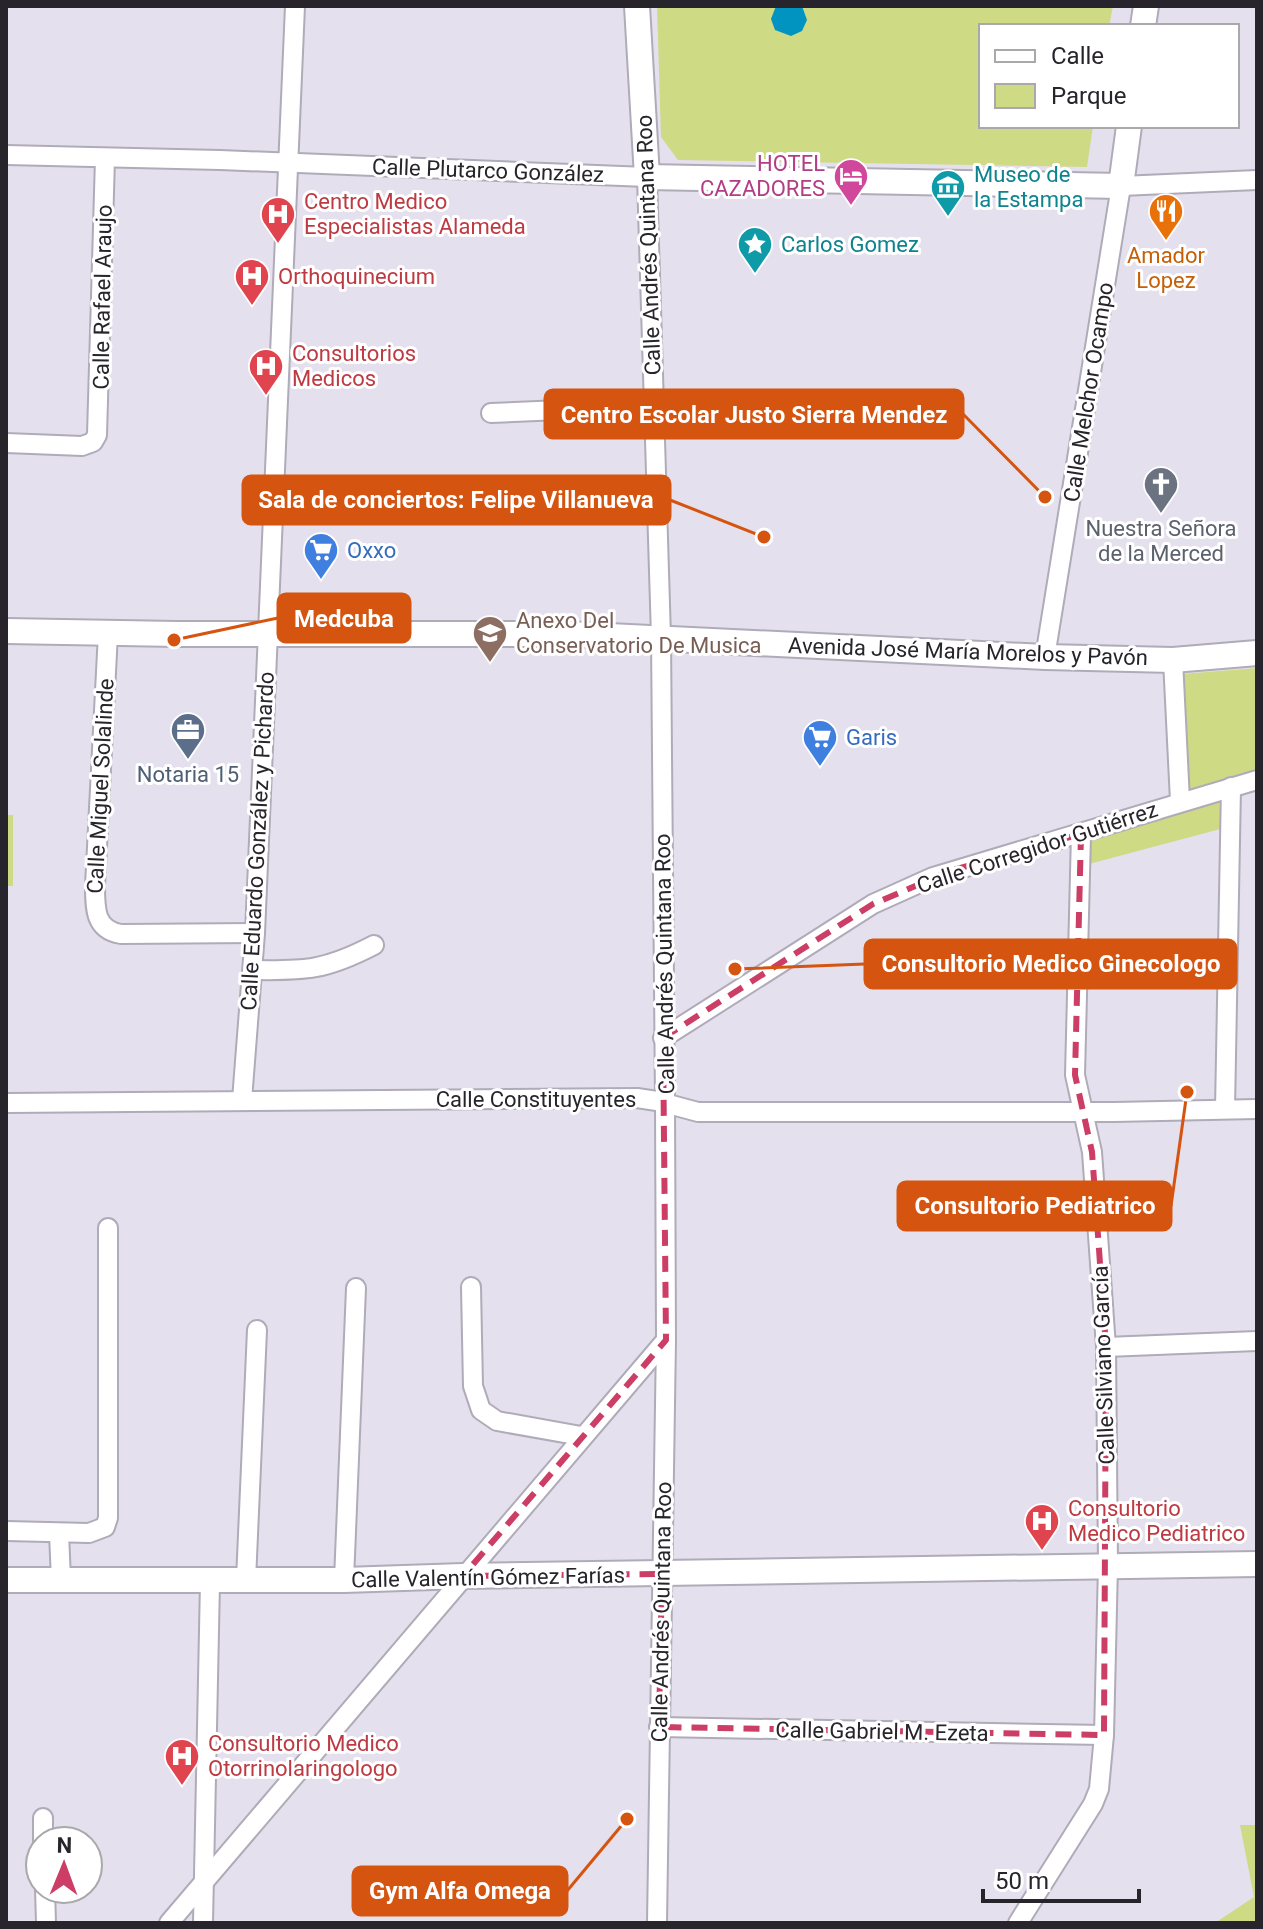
<svg xmlns="http://www.w3.org/2000/svg" width="1263" height="1929" viewBox="0 0 1263 1929" font-family="Roboto,sans-serif">
	<rect width="100%" height="100%" fill="#e5e0ed"/>
	<!-- green -->
	<g fill="#ceda84">
		<path d="M657 6H1113L1109 26H981V126H1093L1087 167 678 160 661 137Z"/>
		<path d="M1257 668V772L1186 791 1182 674Z"/>
		<path d="M1221 800 1224 828 1089 864V841Z"/>
		<rect x="6" y="815" width="7" height="71"/>
		<path d="M1240 1825H1257V1923H1215L1254 1897Z"/>
	</g>
	<!-- water -->
	<path fill="#0294c1" d="M776 6H802L807 20 802 31 791 36 775 30 771 19Z"/>
	<g fill="none" stroke-linecap="round" stroke-linejoin="round">
		<!-- minor casing -->
		<g stroke="#b0abb8" stroke-width="22">
			<g id="minor">
				<path d="M6 155 220 160 647 177 661 637 665 1102 666 1340 657 1923"/>
				<path d="M491 413 654 406"/>
				<path d="M6 443 82 446 93 442 97 435 105 158"/>
				<path d="M108 633 95 886C95 909 95 930 121 934L255 933"/>
				<path d="M1045 657 1121 186 1257 180"/>
				<path d="M1173 660 1180 801"/>
				<path d="M253 970C306 971 326 970 374 945"/>
				<path d="M663 1038 873 904 933 877 1257 780"/>
				<path d="M242 1100 255 933 295 6"/>
				<path d="M6 1103 637 1098 657 1101 698 1112H1114L1257 1109"/>
				<path d="M1225 1109 1231 787"/>
				<path d="M471 1287 473 1386 481 1410 497 1421 581 1436"/>
				<path d="M1106 1347 1257 1341"/>
				<path d="M6 1531 89 1533 105 1527 108 1518V1228"/>
				<path d="M59 1533 61 1580"/>
				<path d="M246 1580 257 1330"/>
				<path d="M344 1580 356 1288"/>
				<path d="M659 1727 1104 1735"/>
				<path d="M43 1818V1841"/>
				<path d="M45 1889 46 1923"/>
				<path d="M169 1923 666 1340"/>
				<path d="M203 1923 210 1582"/>
				<path d="M1018 1923 1093 1804 1099 1789 1104 1735 1108 1565 1106 1347 1092 1152 1075 1075 1081 834"/>
			</g>
		</g>
		<!-- secondary casing -->
		<g stroke="#b0abb8" stroke-width="28">
			<g id="secondary">
				<path d="M637 6 647 177 1121 186 1129 126"/>
				<path d="M1143 26 1146 6"/>
				<path d="M6 631 177 634H568L1045 657 1173 660 1257 653"/>
				<path d="M6 1580H344L463 1576 1257 1564"/>
			</g>
		</g>
		<!-- minor -->
		<use href="#minor" stroke="#fff" stroke-width="18"/>
		<!-- secondary -->
		<use href="#secondary" stroke="#fff" stroke-width="24"/>
	</g>
	<!-- marked area -->
	<path fill="none" stroke="#cc3e66" stroke-width="6" stroke-dasharray="16 10" stroke-linejoin="round" d="M1081 834 1075 1075 1092 1152 1106 1347 1104 1735 659 1727 662 1574 463 1576 666 1340 663 1038 873 904 953 870Z"/>
	<!-- icons -->
	<defs>
		<g id="hotel-pin" transform="scale(1.8)"><path d="M0 17L-7.5 6A9.5 9.5 0 1 1 7.5 6Z" fill="#d1479c" stroke="#fff"/><path d="M-6-4.5h1.5V1H6V5H4.5V3h-9V5H-6ZM-4 0a1.8 1.8 0 1 1 3.6 0ZM.5 0V-2.5h3Q6-2.5 6 0Z" fill="#fff"/></g>
		<g id="museum-pin" transform="scale(1.8)"><path d="M0 17L-7.5 6A9.5 9.5 0 1 1 7.5 6Z" fill="#0f9aa8" stroke="#fff"/><path d="M0-6L6-3V-2H-6V-3ZM-5-1h2V3h-2ZM-1-1h2V3h-2ZM3-1h2V3H3ZM-6 4H6V6H-6Z" fill="#fff"/></g>
		<g id="restaurant-pin" transform="scale(1.8)"><path d="M0 17L-7.5 6A9.5 9.5 0 1 1 7.5 6Z" fill="#e8710a" stroke="#fff"/><path d="M-5-6h1v4h1v-4h1v4h1v-4h1v5L-1.5 .5V6h-2V.5L-5-1ZM5-6V6H3V1.5H1.5Q1.5-4 5-6Z" fill="#fff"/></g>
		<g id="hospital-pin" transform="scale(1.8)"><path d="M0 17L-7.5 6A9.5 9.5 0 1 1 7.5 6Z" fill="#e0444e" stroke="#fff"/><path d="M-5-5h3v3.5h4V-5h3V5h-3V1.5h-4V5h-3Z" fill="#fff"/></g>
		<g id="sight-pin" transform="scale(1.8)"><path d="M0 17L-7.5 6A9.5 9.5 0 1 1 7.5 6Z" fill="#0f9aa8" stroke="#fff"/><path d="M0-6L1.8-2.2L6-1.7L2.9 1.2L3.7 5.4L0 3.3L-3.7 5.4L-2.9 1.2L-6-1.7L-1.8-2.2Z" fill="#fff"/></g>
		<g id="church-pin" transform="scale(1.8)"><path d="M0 17L-7.5 6A9.5 9.5 0 1 1 7.5 6Z" fill="#6b7280" stroke="#fff"/><path d="M-1.2-6h2.4v3.5h3.3v2.4h-3.3V6h-2.4V-.1h-3.3v-2.4h3.3Z" fill="#fff"/></g>
		<g id="supermarket-pin" transform="scale(1.8)"><path d="M0 17L-7.5 6A9.5 9.5 0 1 1 7.5 6Z" fill="#3f7fe0" stroke="#fff"/><path d="M-6-5.5h2.5l.6 2H6L4.5 2H-2.5L-4.4-4H-6ZM-1.5 3.2a1.3 1.3 0 1 0 .1 0ZM3 3.2a1.3 1.3 0 1 0 .1 0Z" fill="#fff"/></g>
		<g id="university-pin" transform="scale(1.8)"><path d="M0 17L-7.5 6A9.5 9.5 0 1 1 7.5 6Z" fill="#8d6e63" stroke="#fff"/><path d="M0-5L7-2L0 1L-7-2ZM-4 1L0 2.5L4 1V4Q0 6-4 4Z" fill="#fff"/></g>
		<g id="office-pin" transform="scale(1.8)"><path d="M0 17L-7.5 6A9.5 9.5 0 1 1 7.5 6Z" fill="#5c6f8a" stroke="#fff"/><path d="M-6-3h4V-5.5h4V-3h4V5H-6ZM-1-4.5V-3h2v-1.5ZM-6 0V1H6V0Z" fill="#fff"/></g>
	</defs>
	<g fill-rule="evenodd">
		<use href="#hotel-pin" x="851" y="176"/>
		<use href="#museum-pin" x="948" y="187"/>
		<use href="#restaurant-pin" x="1166" y="211"/>
		<use href="#hospital-pin" x="278" y="214"/>
		<use href="#sight-pin" x="755" y="244"/>
		<use href="#hospital-pin" x="252" y="276"/>
		<use href="#hospital-pin" x="266" y="366"/>
		<use href="#church-pin" x="1161" y="484"/>
		<use href="#supermarket-pin" x="321" y="550"/>
		<use href="#university-pin" x="490" y="633"/>
		<use href="#office-pin" x="188" y="730"/>
		<use href="#supermarket-pin" x="820" y="737"/>
		<use href="#hospital-pin" x="1042" y="1521"/>
		<use href="#hospital-pin" x="182" y="1756"/>
	</g>
	<g text-anchor="middle" stroke-width="6" stroke-linejoin="round" paint-order="stroke">
		<!-- hotel labels -->
		<g font-size="22" fill="#b23c85" stroke="#fff" text-anchor="end">
			<text x="825" y="171">HOTEL<tspan x="825" dy="25">CAZADORES</tspan></text>
		</g>
		<!-- street labels -->
		<g font-size="22" fill="#27252b" stroke="#fff">
			<text transform="translate(488 170) rotate(2)" y="8">Calle Plutarco González</text>
			<text transform="translate(648 245) rotate(-92)" y="8">Calle Andrés Quintana Roo</text>
			<text transform="translate(102 297) rotate(-89)" y="8">Calle Rafael Araujo</text>
			<text transform="translate(1088 392) rotate(-81)" y="8">Calle Melchor Ocampo</text>
			<text transform="translate(968 651) rotate(2)" y="8">Avenida José María Morelos y Pavón</text>
			<text transform="translate(100 786) rotate(-87)" y="8">Calle Miguel Solalinde</text>
			<text transform="translate(257 841) rotate(-87)" y="8">Calle Eduardo González y Pichardo</text>
			<text transform="translate(1037 847) rotate(-18)" y="8">Calle Corregidor Gutiérrez</text>
			<text transform="translate(664 964) rotate(-91)" y="8">Calle Andrés Quintana Roo</text>
			<text x="536" y="1107">Calle Constituyentes</text>
			<text transform="translate(1103 1365) rotate(-92)" y="8">Calle Silviano García</text>
			<text transform="translate(488 1577) rotate(-1)" y="8">Calle Valentín Gómez Farías</text>
			<text transform="translate(661 1612) rotate(-89)" y="8">Calle Andrés Quintana Roo</text>
			<text transform="translate(882 1731) rotate(1)" y="8">Calle Gabriel M. Ezeta</text>
		</g>
		<!-- culture labels -->
		<g font-size="22" fill="#0d838f" stroke="#fff" text-anchor="start">
			<text x="974" y="182">Museo de<tspan x="974" dy="25">la Estampa</tspan></text>
			<text x="781" y="252">Carlos Gomez</text>
		</g>
		<!-- health labels -->
		<g font-size="22" fill="#be3a42" stroke="#fff" text-anchor="start">
			<text x="304" y="209">Centro Medico<tspan x="304" dy="25">Especialistas Alameda</tspan></text>
			<text x="278" y="284">Orthoquinecium</text>
			<text x="292" y="361">Consultorios<tspan x="292" dy="25">Medicos</tspan></text>
			<text x="1068" y="1516">Consultorio<tspan x="1068" dy="25">Medico Pediatrico</tspan></text>
			<text x="208" y="1751">Consultorio Medico<tspan x="208" dy="25">Otorrinolaringologo</tspan></text>
		</g>
		<!-- food labels -->
		<g font-size="22" fill="#c56008" stroke="#fff">
			<text x="1166" y="263">Amador<tspan x="1166" dy="25">Lopez</tspan></text>
		</g>
		<!-- worship labels -->
		<g font-size="22" fill="#5b616d" stroke="#fff">
			<text x="1161" y="536">Nuestra Señora<tspan x="1161" dy="25">de la Merced</tspan></text>
		</g>
		<!-- shop labels -->
		<g font-size="22" fill="#366cbe" stroke="#fff" text-anchor="start">
			<text x="347" y="558">Oxxo</text>
			<text x="846" y="745">Garis</text>
		</g>
		<!-- education labels -->
		<g font-size="22" fill="#785e54" stroke="#fff" text-anchor="start">
			<text x="516" y="628">Anexo Del<tspan x="516" dy="25">Conservatorio De Musica</tspan></text>
		</g>
		<!-- service labels -->
		<g font-size="22" fill="#4e5e75" stroke="#fff">
			<text x="188" y="782">Notaria 15</text>
		</g>
	</g>
	<!-- callouts -->
	<path fill="none" stroke="#d5540f" stroke-width="3" d="M1045 497L963 414M764 537L670 500M174 640L278 618M735 969L865 964M1187 1092L1171 1206M627 1819L567 1891"/>
	<g fill="#d5540f" stroke="#fff" stroke-width="3">
		<circle cx="1045" cy="497" r="8"/>
		<circle cx="764" cy="537" r="8"/>
		<circle cx="174" cy="640" r="8"/>
		<circle cx="735" cy="969" r="8"/>
		<circle cx="1187" cy="1092" r="8"/>
		<circle cx="627" cy="1819" r="8"/>
	</g>
	<g fill="#d5540f" stroke="#d5540f" stroke-width="3">
		<rect x="545" y="390" width="418" height="48" rx="8"/>
		<rect x="243" y="476" width="427" height="48" rx="8"/>
		<rect x="278" y="594" width="132" height="48" rx="8"/>
		<rect x="865" y="940" width="371" height="48" rx="8"/>
		<rect x="898" y="1182" width="273" height="48" rx="8"/>
		<rect x="353" y="1867" width="214" height="48" rx="8"/>
	</g>
	<g font-size="24" text-anchor="middle" font-weight="bold" fill="#fff">
		<text x="754" y="423">Centro Escolar Justo Sierra Mendez</text>
		<text x="456" y="508">Sala de conciertos: Felipe Villanueva</text>
		<text x="344" y="627">Medcuba</text>
		<text x="1051" y="972">Consultorio Medico Ginecologo</text>
		<text x="1035" y="1214">Consultorio Pediatrico</text>
		<text x="460" y="1899">Gym Alfa Omega</text>
	</g>
	<!-- border -->
	<rect width="1263" height="1929" fill="none" stroke="#27252b" stroke-width="16"/>
	<!-- legend -->
	<rect x="979" y="24" width="260" height="104" fill="#ffffff" stroke="#a9a8aa" stroke-width="2"/>
	<rect x="995" y="50" width="40" height="12" fill="#ffffff" stroke="#a9a8aa" stroke-width="2"/>
	<text x="1051" y="64" font-size="24" fill="#27252b">Calle</text>
	<rect x="995" y="84" width="40" height="24" fill="#ceda84" stroke="#a9a8aa" stroke-width="2"/>
	<text x="1051" y="104" font-size="24" fill="#27252b">Parque</text>
	<!-- north arrow -->
	<g transform="translate(64 1865) rotate(1)"><circle r="38" fill="#ffffff" stroke="#a9a8aa" stroke-width="2"/>
	<path d="M0-6L14 30L0 20L-14 30Z" fill="#cc3e66"/>
	<text y="-12" font-size="22" font-weight="bold" text-anchor="middle" fill="#27252b">N</text>
	</g>
	<!-- scale -->
	<path d="M983 1889v12h156v-12" fill="none" stroke="#27252b" stroke-width="4"/>
	<text x="995" y="1889" font-size="24" fill="#27252b" stroke="#ffffff" stroke-width="6" paint-order="stroke">50 m</text>
</svg>
